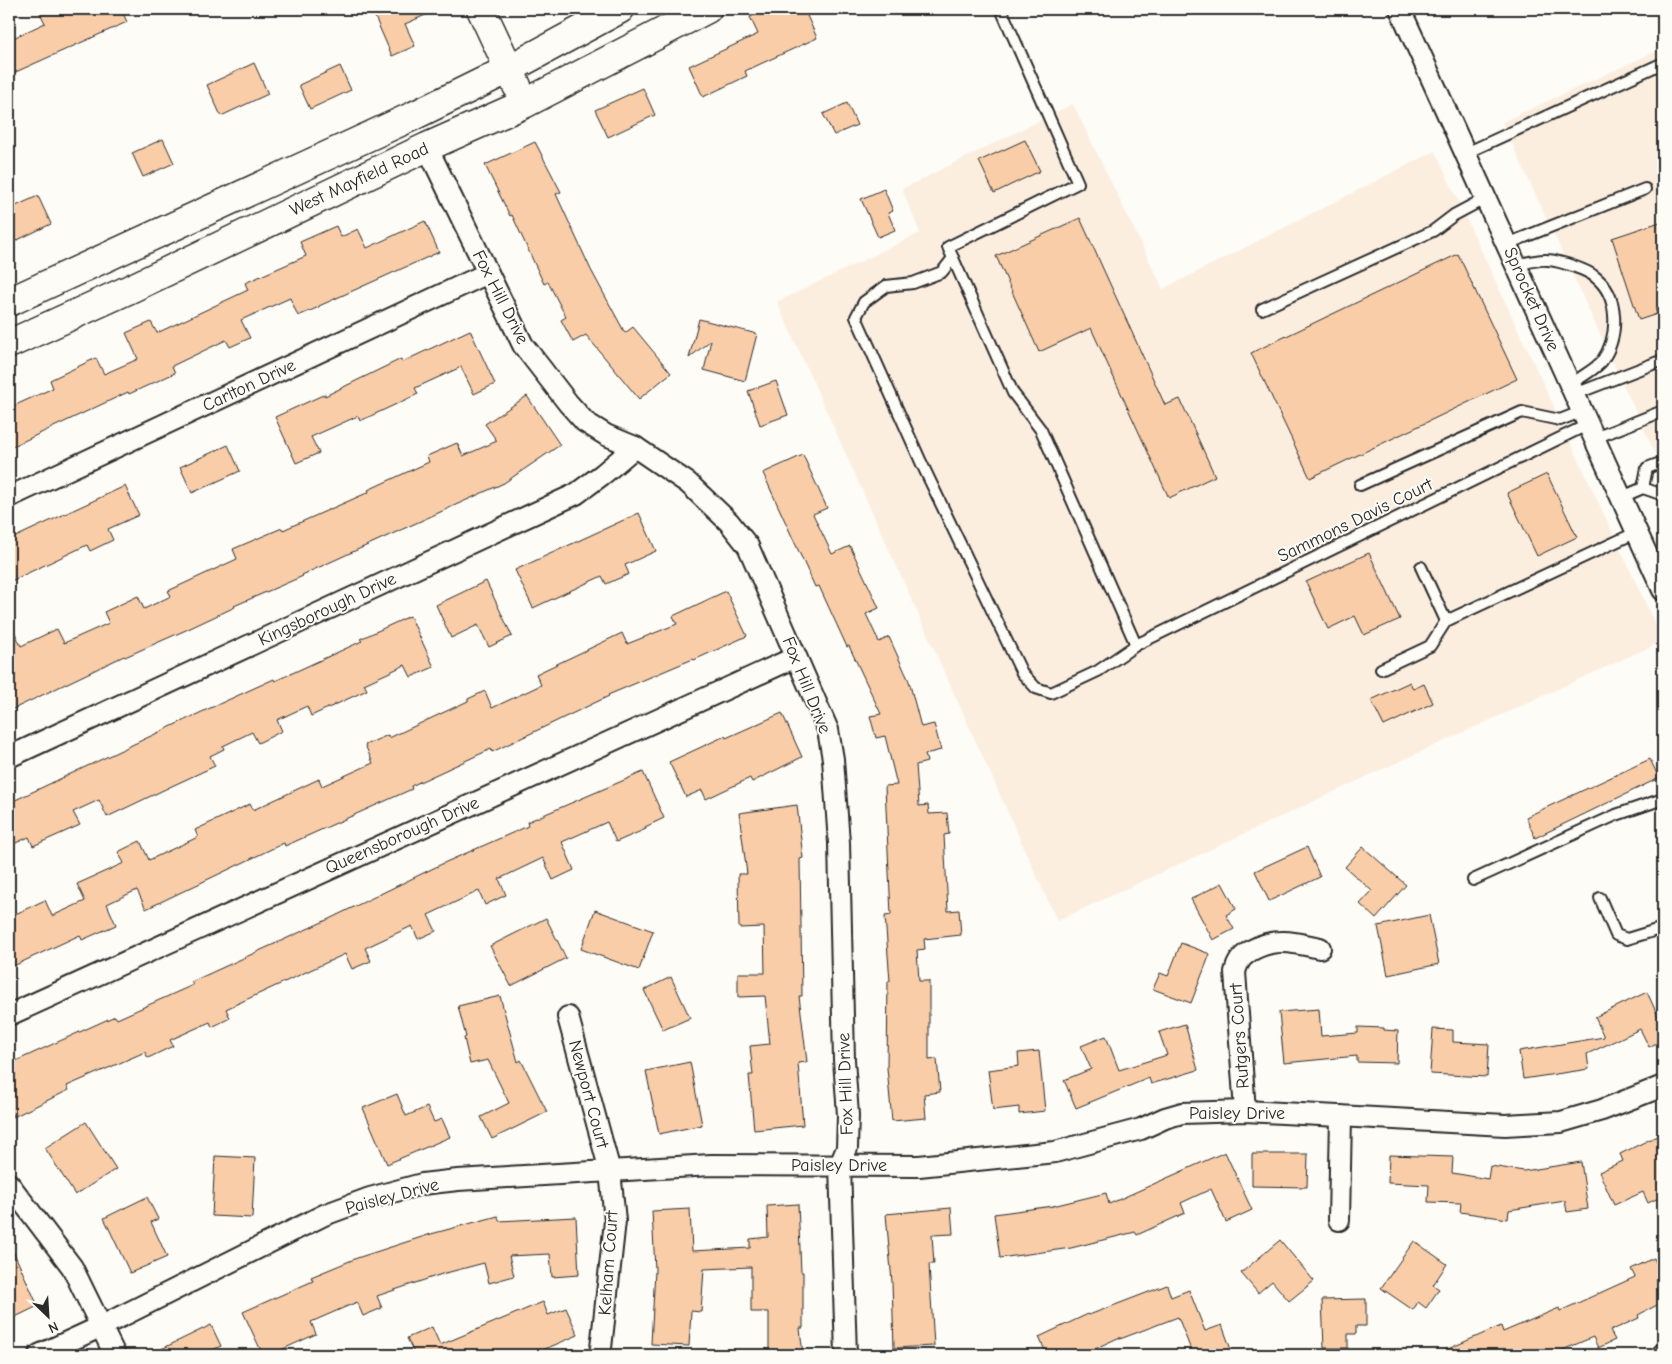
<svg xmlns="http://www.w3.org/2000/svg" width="1672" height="1364" viewBox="0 0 1672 1364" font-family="'Comic Neue',sans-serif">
	<rect width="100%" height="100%" fill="#fdfcf7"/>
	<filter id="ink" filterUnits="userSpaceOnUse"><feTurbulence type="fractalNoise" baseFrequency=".02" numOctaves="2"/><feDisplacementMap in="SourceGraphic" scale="10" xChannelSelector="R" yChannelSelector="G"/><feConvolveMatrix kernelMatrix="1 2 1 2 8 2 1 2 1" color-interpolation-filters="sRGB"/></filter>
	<g filter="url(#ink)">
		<!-- built -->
		<g fill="#fceedf">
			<path d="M1663 48V471L1502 122Z"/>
			<path d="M1073 104 1163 289 1435 151 1663 641 1381 770 1057 921 777 302 920 233 902 189Z"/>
		</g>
		<!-- building -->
		<g fill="#f9cda8" stroke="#2b2b2b">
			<path d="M38 9H121L127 22 9 75V40L45 23Z"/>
			<path d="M394 9H439L405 24 415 46 392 56 375 17Z"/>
			<path d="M768 9H804L817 38 745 71 747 76 703 97 689 66 758 34 750 17Z"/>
			<path d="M254 63 268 94 221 116 207 85Z"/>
			<path d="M340 66 351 90 310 109 299 85Z"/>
			<path d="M643 88 655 115 608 137 595 110Z"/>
			<path d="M847 103 857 125 834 135 823 114Z"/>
			<path d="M163 139 174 163 143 177 132 153Z"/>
			<path d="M1025 140 1040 171 994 193 979 161Z"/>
			<path d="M535 142 561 192 556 194 591 270 625 333 633 327 671 373 639 399 586 335 573 342 561 320 566 317 548 282 544 284 512 215 510 216 485 165Z"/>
			<path d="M884 189 893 211 888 213 895 230 878 237 861 199Z"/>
			<path d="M38 196 51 224 9 244V209Z"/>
			<path d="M1080 218 1165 405 1180 399 1215 476 1169 498 1091 328 1039 352 996 256Z"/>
			<path d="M425 221 439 252 319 306V307L298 316 290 298 241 320 250 338 230 347 226 340 172 366 175 373 129 394 128 392 9 448V408L53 388 50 380 96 358 104 374 138 359 126 333 151 322 157 333 248 290 245 283 306 256 300 242 336 226 341 237 358 229 367 248Z"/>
			<path d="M1663 221V305L1655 308 1657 314 1639 320 1612 238Z"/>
			<path d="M1458 254 1517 379 1310 478 1251 353Z"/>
			<path d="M699 319 757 334 745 381 704 370 711 340 689 358Z"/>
			<path d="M470 330 495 384 474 394 461 367 415 388 418 394 360 421 358 416 311 437 319 453 296 463 275 417 325 394V396L401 359 402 362Z"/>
			<path d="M776 381 788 415 760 425 748 391Z"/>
			<path d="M527 396 560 445 504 483 302 575 303 576 234 606 235 607 186 630 125 657 124 656 9 711V620L21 646 57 629 64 643 109 623 104 612 138 596 144 609 171 596 168 591 237 559 233 549 282 528 283 530 369 492 368 490 429 462 427 456 457 443 463 456 497 441 485 424Z"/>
			<path d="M228 445 240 471 192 493 180 467Z"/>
			<path d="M803 455 827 508 813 514 832 554 850 546 879 608 866 614 879 642 889 637 909 681 921 727 934 724 941 750 925 754 927 762 916 765 919 806 928 805 929 814 947 813 949 834 944 835 948 911 959 910 961 935 924 939 925 949 917 950 919 981H929V1060L937 1059 940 1092 924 1094 926 1118 892 1121 887 1068 888 981H890L885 916 891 915 885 786 897 785 885 736 876 738 870 716 881 714 849 646 847 647 819 586 815 587 763 473Z"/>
			<path d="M1547 474 1577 537 1537 556 1507 493Z"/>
			<path d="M125 486 139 515 108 529 113 540 90 551 87 545 9 582V540Z"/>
			<path d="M639 513 656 551 625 565 629 574 606 584 602 576 533 608 515 570Z"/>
			<path d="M1369 553 1400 619 1364 635 1355 616 1328 629 1306 582Z"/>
			<path d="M486 581 512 636 489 647 478 625 451 638 436 605Z"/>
			<path d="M726 591 747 636 694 660 693 659 608 695 609 696 492 752 491 749 411 786 412 789 285 846 284 843 146 909 137 890 107 904 116 925 82 940 80 935 9 968V917L45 900 52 916 85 901 77 884 124 863 118 852 140 841 149 860 198 837 195 830 250 804 253 810 319 779 322 786 373 763 365 745 388 735 389 738 468 701V699L485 691 492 708 541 685 536 674 622 633 627 644 677 624 673 616Z"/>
			<path d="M410 616 434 667 411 677 405 665 364 684 367 690 311 716 307 706 277 720 282 731 258 743 252 732 223 746 224 749 210 756 215 766 174 785 107 817 99 800 73 812 80 825 33 846 29 837 9 846V803L206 710 274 679 275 681 362 641 360 639Z"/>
			<path d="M1410 682 1413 689 1424 684 1433 703 1384 726 1371 700Z"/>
			<path d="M782 713 802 757 752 782 750 778 706 799 702 790 686 797 669 762 725 736 726 738Z"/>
			<path d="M1650 759 1659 778 1535 838 1526 817Z"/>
			<path d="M643 772 664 818 645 827 646 829 616 842 607 822 562 842 574 870 553 880 543 858 499 879 506 895 485 905 479 891 428 915 436 931 418 939 412 926 365 948 371 961 352 969 345 954 226 1009 230 1018 212 1027 210 1022 170 1040 173 1046 148 1058 145 1052 67 1086 69 1090 13 1117 9 1108V1064L115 1016 117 1019 193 985 191 982 329 919 446 862 528 826 527 822Z"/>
			<path d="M797 805 803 858 800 859 802 996H799L807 1062 798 1063 803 1125 754 1130 749 1075H753L750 1046 770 1044 765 996 738 997V973H765L764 927 739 928 738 874H747L739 813Z"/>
			<path d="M1307 847 1320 877 1269 901 1255 871Z"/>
			<path d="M1363 847 1406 885 1376 919 1360 904 1372 891 1345 867Z"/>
			<path d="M1222 883 1236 909 1226 915 1234 929 1213 940 1191 899Z"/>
			<path d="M595 910 653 931 639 970 581 949Z"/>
			<path d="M1429 915 1439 964 1388 975 1378 926Z"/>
			<path d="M546 918 566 958 511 986 490 946Z"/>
			<path d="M1181 943 1210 954 1191 1003 1153 989 1160 973 1168 976Z"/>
			<path d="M671 977 690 1018 663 1030 644 990Z"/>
			<path d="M1647 992 1663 1027V1040L1649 1047 1640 1029 1587 1054 1589 1069 1523 1079 1519 1051 1604 1037 1595 1017Z"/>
			<path d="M500 996 518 1062 521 1060 547 1112 492 1139 481 1117 509 1103 488 1060 470 1064 464 1038 466 1037 458 1006Z"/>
			<path d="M1319 1009 1321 1036 1358 1033V1027L1384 1028V1030L1398 1031 1397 1063 1357 1062V1056L1284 1063 1279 1012Z"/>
			<path d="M1185 1024 1198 1070 1151 1084 1149 1078 1076 1108 1064 1080 1091 1069 1081 1046 1106 1036 1119 1070 1167 1055 1159 1032Z"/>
			<path d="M1433 1029 1453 1030V1042L1489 1044 1487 1077 1430 1074Z"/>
			<path d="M1039 1051 1045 1111 1019 1114V1107L993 1110 988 1070 1019 1066 1018 1053Z"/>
			<path d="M690 1062 702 1125 659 1134 646 1071Z"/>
			<path d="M397 1094 406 1116 427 1107 434 1122 442 1119 450 1137 387 1164 363 1108Z"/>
			<path d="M86 1122 116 1169 75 1195 45 1148Z"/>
			<path d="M1663 1133V1196L1648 1203 1643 1192 1614 1205 1599 1172 1623 1161 1620 1154Z"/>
			<path d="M1225 1152 1252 1210 1226 1222 1211 1189 1181 1203 1185 1213 1137 1235 1135 1232 1071 1248 1000 1258 994 1214 1053 1206 1106 1193 1109 1204Z"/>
			<path d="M1252 1154H1308L1307 1187 1252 1186Z"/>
			<path d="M1389 1155 1453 1157 1452 1173 1488 1179 1490 1166 1524 1171 1581 1162 1588 1209 1567 1212 1565 1201 1509 1210 1508 1219 1460 1212 1461 1203 1428 1202 1429 1185 1388 1183Z"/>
			<path d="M215 1156 255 1158 252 1218 212 1216Z"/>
			<path d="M147 1197 158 1219 151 1222 167 1257 130 1273 104 1218Z"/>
			<path d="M798 1204 801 1272H803V1328H800L803 1355H769V1312H751V1267L704 1269 701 1312 691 1311 689 1346 651 1344 655 1270 652 1211 690 1209 692 1251 750 1248V1239L768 1237 767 1206Z"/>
			<path d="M951 1208 953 1234 932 1235 934 1264H929L934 1346 894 1348 892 1282 886 1214Z"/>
			<path d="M498 1216 499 1221 576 1217 579 1275 552 1277 550 1254 509 1256 514 1276 489 1283 484 1263 442 1274 377 1296 382 1308 363 1316 357 1302 311 1322 316 1334 270 1355H263L243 1312 313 1281 311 1277 357 1258 431 1234Z"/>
			<path d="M1280 1240 1314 1281 1289 1301 1272 1281 1258 1293 1241 1273Z"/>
			<path d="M1414 1241 1447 1264 1433 1285 1439 1289 1426 1308 1418 1302 1413 1310 1381 1288Z"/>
			<path d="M9 1242 38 1306 9 1320Z"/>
			<path d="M1654 1258 1658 1267 1663 1264V1302L1638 1315 1639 1318 1610 1331 1615 1340 1598 1348 1593 1337 1551 1355H1434L1501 1326 1503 1332 1559 1308 1560 1311 1635 1277 1631 1269Z"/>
			<path d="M1167 1285 1171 1297 1189 1290 1205 1331 1222 1325 1233 1355H1193L1178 1317 1120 1339V1337L1081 1355H1047L1039 1337 1088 1314 1089 1315Z"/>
			<path d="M1366 1299V1326H1356V1334H1348V1348H1324L1322 1300Z"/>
			<path d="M543 1302 548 1315 566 1308 578 1335 531 1355H415L407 1338 432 1327 440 1345Z"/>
			<path d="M211 1325 221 1346 202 1355H149Z"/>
		</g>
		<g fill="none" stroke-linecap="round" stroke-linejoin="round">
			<!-- lane casing -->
			<g stroke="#2b2b2b" stroke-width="14">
				<g id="lane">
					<path d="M1001 9 1078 183 948 247 1013 393 1041 430 1136 645"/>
					<path d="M1466 153 1663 63"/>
					<path d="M1507 244 1645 189"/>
					<path d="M953 258 942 272 913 283 886 286 864 302 856 317 921 462 1022 673 1036 688 1051 693 1098 671 1136 645 1589 424"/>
					<path d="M1517 265C1526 263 1537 259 1547 260 1555 260 1562 263 1570 265 1578 268 1588 271 1594 276 1620 295 1619 337 1602 361 1596 369 1579 378 1571 384"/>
					<path d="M1262 309 1433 231 1454 215 1486 198"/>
					<path d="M1575 394 1663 360"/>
					<path d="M1595 438 1663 411"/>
					<path d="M1360 485 1522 412 1560 420 1583 411"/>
					<path d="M1643 488 1647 468 1663 462"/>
					<path d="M1622 497 1643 488 1663 495"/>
					<path d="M1421 567 1446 621"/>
					<path d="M1381 669 1430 646 1446 621 1637 532"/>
					<path d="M1473 880 1616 815 1663 799"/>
					<path d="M1600 898 1616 935 1627 939 1663 928"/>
				</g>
			</g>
			<!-- street casing -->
			<g stroke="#2b2b2b" stroke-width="24">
				<g id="street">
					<path d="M1400 9 1663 590"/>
					<path d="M427 147 523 345 568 403 585 422 606 435 635 447 688 483 729 522 748 546 828 730 833 759 839 843 844 1060 848 1115 847 1148 840 1165 846 1355"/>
					<path d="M9 497 488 273"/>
					<path d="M9 757 576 494 603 474 635 447"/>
					<path d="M9 1015 796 657"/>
					<path d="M568 1017 610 1171 615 1221 601 1348 599 1355"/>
					<path d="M1245 1111 1235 972C1238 960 1243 955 1254 949 1277 937 1296 943 1320 948"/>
					<path d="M9 1184 72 1267 115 1355"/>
					<path d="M1339 1220 1341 1116"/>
					<path d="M39 1355 102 1326 324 1215 370 1198 422 1184 458 1180 711 1165 919 1166 1055 1152 1141 1129 1165 1118 1182 1113 1245 1111 1505 1125 1561 1122 1602 1110 1663 1086"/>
					<path d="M1662 1355 1663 1354"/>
				</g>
			</g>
			<!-- secondary casing -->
			<g stroke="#2b2b2b" stroke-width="31">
				<g id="secondary">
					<path d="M481 9 517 86"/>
					<path d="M9 302 411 117 509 69 620 9"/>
					<path d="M9 344 130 289 427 147 524 104 707 9"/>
				</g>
			</g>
			<!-- lane -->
			<use href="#lane" stroke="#fdfcf7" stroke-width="10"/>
			<!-- street -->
			<use href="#street" stroke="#fdfcf7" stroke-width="20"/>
			<!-- secondary -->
			<use href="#secondary" stroke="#fdfcf7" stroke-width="28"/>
		</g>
	</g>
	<g text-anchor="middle" stroke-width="4" stroke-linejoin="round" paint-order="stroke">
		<!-- street labels -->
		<g font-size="18" fill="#2b2b2b" stroke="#fdfcf7">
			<text transform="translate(359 179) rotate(-25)" y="6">West Mayfield Road</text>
			<text transform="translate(501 297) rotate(63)" y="6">Fox Hill Drive</text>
			<text transform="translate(1532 299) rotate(66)" y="6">Sprocket Drive</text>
			<text transform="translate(249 385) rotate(-25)" y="6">Carlton Drive</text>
			<text transform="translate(1355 520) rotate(-26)" y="6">Sammons Davis Court</text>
			<text transform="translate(327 609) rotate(-25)" y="6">Kingsborough Drive</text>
			<text transform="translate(807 685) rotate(68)" y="6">Fox Hill Drive</text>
			<text transform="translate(402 835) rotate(-24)" y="6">Queensborough Drive</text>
			<text transform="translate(1239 1036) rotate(-94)" y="6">Rutgers Court</text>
			<text transform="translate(845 1084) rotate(-92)" y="6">Fox Hill Drive</text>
			<text transform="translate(589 1094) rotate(75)" y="6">Newport Court</text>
			<text x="1237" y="1119">Paisley Drive</text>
			<text x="839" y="1171">Paisley Drive</text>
			<text transform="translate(392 1196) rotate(-15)" y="6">Paisley Drive</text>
			<text transform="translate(608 1263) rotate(-86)" y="6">Kelham Court</text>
		</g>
	</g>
	<!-- margin -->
	<rect width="1672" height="1364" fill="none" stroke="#fdfcf7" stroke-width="30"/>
	<rect x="15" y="15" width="1642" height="1334" fill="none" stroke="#2b2b2b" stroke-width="2" filter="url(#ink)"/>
	<!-- north arrow -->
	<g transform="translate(48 1316) rotate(155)" stroke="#fdfcf7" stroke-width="4" paint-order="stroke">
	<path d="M0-4L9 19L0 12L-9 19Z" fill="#2b2b2b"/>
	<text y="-8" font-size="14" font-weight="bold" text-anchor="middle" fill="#2b2b2b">N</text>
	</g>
</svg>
